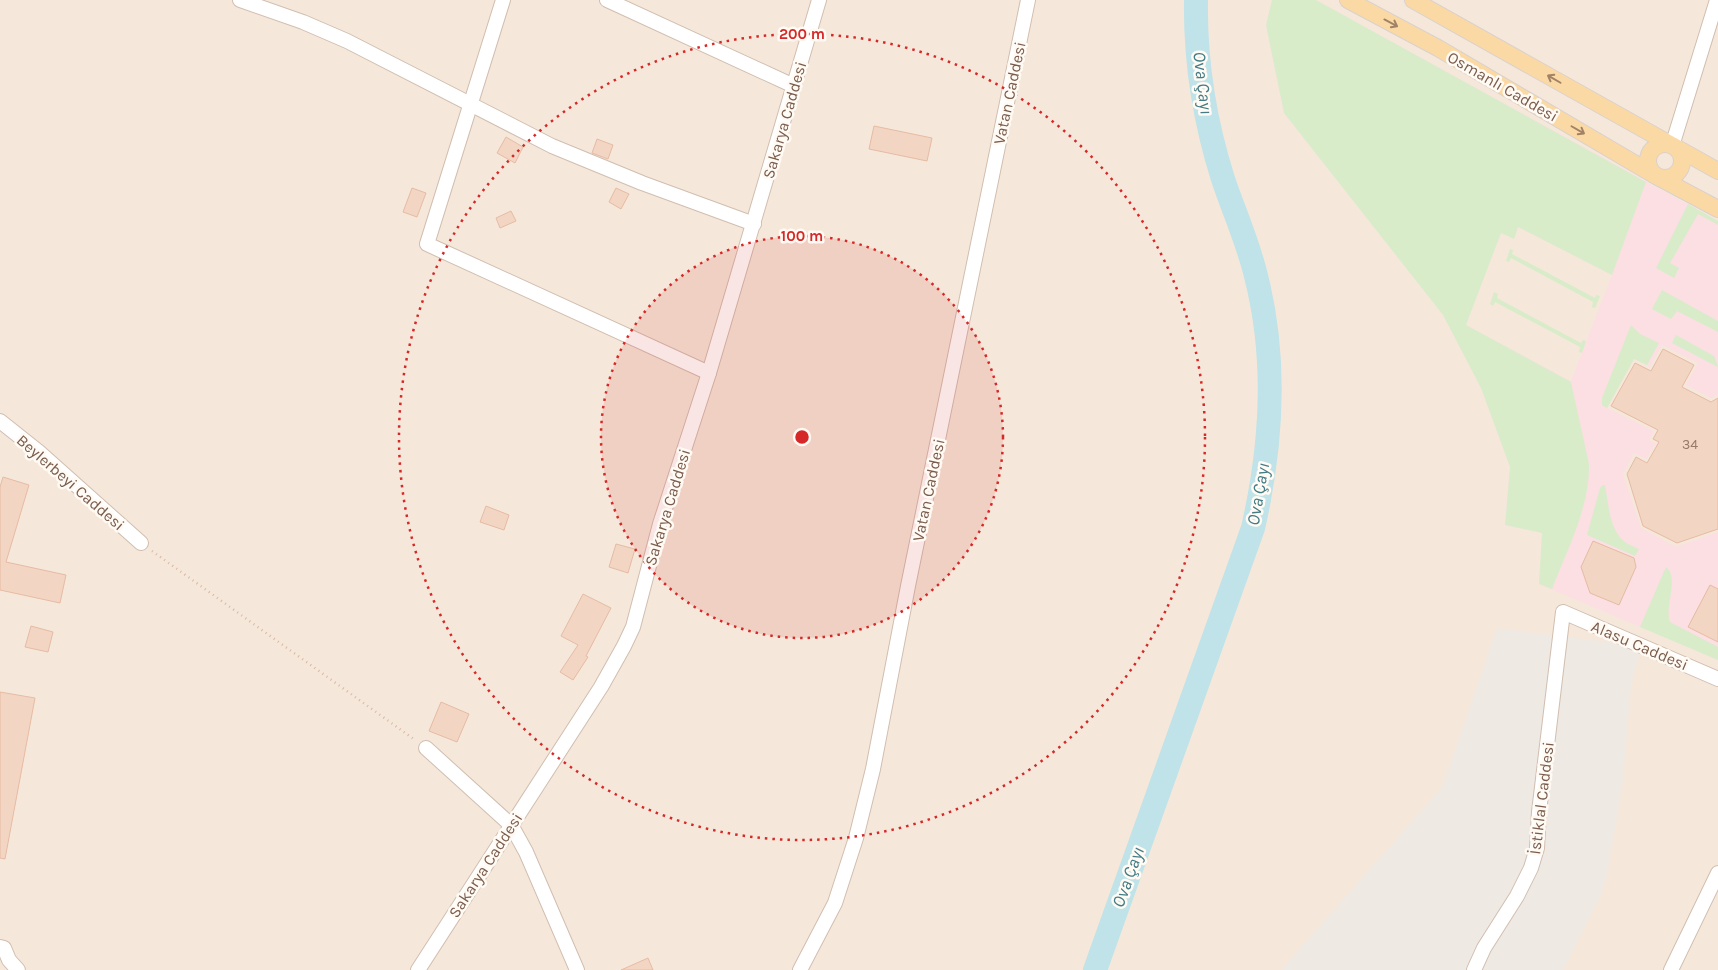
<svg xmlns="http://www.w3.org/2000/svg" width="1718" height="970" viewBox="0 0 1718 970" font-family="Karla,sans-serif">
	<rect width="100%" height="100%" fill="#fdf6ec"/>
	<!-- residential -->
	<rect fill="#f5e8da" x="0" y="0" width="1718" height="970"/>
	<!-- industrial -->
	<path fill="#efe9e4" d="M1497 628 1641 646 1631 685 1623 782 1607 874 1601 895 1563 970H1281L1442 787Z"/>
	<!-- medical -->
	<path fill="#fbdfe3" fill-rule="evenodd" d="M1272 0H1316L1718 221V395L1711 398 1686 385 1698 363 1662 345 1650 367 1634 359 1607 408 1654 431 1649 440 1674 453 1673 454 1655 445 1646 459 1634 453 1623 474 1641 528 1676 547 1718 532V660L1539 584 1543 533 1505 525 1510 467 1481 388 1443 314 1284 113 1266 25ZM1518 227 1612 275 1571 381 1466 325 1501 233 1514 238Z"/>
	<!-- green -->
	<g fill="#d8ecc9">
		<path d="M1272 0H1316L1646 182 1612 275 1518 227 1514 239 1501 233 1466 325 1571 382 1589 464C1590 507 1567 550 1552 589L1539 584 1542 533 1505 525 1510 467 1481 388 1443 315 1284 113 1266 25Z"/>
		<path d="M1688 204 1718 221V225L1698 214 1670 263 1679 268 1674 278 1656 268Z"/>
		<path d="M1510 249 1513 250 1512 254 1595 298 1596 295 1600 296 1595 308 1592 307 1593 302 1511 258 1509 262 1506 261Z"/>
		<path d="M1662 290 1718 321V332L1677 311 1671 319 1652 309Z"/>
		<path d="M1494 292 1498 294 1497 298 1581 343 1583 340 1586 341 1582 353 1579 352 1580 347 1495 302 1493 306 1490 304Z"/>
		<path d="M1631 325 1640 334 1659 343 1647 365 1634 359 1607 408 1602 405V398Z"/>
		<path d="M1676 335 1714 356 1718 367 1672 343Z"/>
		<path d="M1603 485H1605C1608 501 1609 523 1619 536 1623 542 1632 546 1639 549L1635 556 1587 535 1600 488Z"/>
		<path d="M1666 567C1680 579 1664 605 1670 622L1718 647V660L1640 627Z"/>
	</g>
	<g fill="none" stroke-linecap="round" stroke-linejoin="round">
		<!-- river -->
		<path stroke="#bfe3e8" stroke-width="24" d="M1095 970 1253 528C1272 445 1277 358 1256 276 1248 242 1234 212 1223 179 1205 122 1195 61 1196 0"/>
	</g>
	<!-- building -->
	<g fill="#f3d5c3" stroke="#e6bba3">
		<path d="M874 126 932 138 927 161 869 149Z"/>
		<path d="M506 137 523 147 515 163 497 153Z"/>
		<path d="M597 139 613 145 608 159 592 153Z"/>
		<path d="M412 188 426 193 417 217 403 212Z"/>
		<path d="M616 188 629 194 621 209 609 202Z"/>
		<path d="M511 211 516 221 500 228 496 218Z"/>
		<path d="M1663 349 1694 365 1682 387 1711 402 1718 398V529L1677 543 1643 526 1627 474 1636 457 1647 463 1659 442 1653 439 1658 430 1611 406 1635 363 1651 371Z"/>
		<path d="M3 477 29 485 6 562 66 575 60 603 0 590V487Z"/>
		<path d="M486 506 509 515 504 530 480 522Z"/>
		<path d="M1593 541 1634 558 1636 567 1619 605 1590 593 1581 567Z"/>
		<path d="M616 544 635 549 628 573 609 567Z"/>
		<path d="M1710 585 1718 589V642L1688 627Z"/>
		<path d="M583 594 611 608 586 656 588 657 573 680 560 672 578 645 561 636Z"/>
		<path d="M31 626 53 632 48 652 25 647Z"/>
		<path d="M0 692 35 698 5 859 0 858Z"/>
		<path d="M441 702 469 714 457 742 429 731Z"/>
		<path d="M648 958 653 970H621Z"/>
	</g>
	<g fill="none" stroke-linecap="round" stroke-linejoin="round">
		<!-- minor casing -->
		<g stroke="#d1beb0" stroke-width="16">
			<g id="minor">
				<path d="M240 0 303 22 347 41 552 146 642 183 754 224"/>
				<path d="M503 0 427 244 709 373"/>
				<path d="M607 0 794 86"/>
				<path d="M1672 146 1717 0"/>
				<path d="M0 421 39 452 141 543"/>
				<path d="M426 748 511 825 526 852 577 970"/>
				<path d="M0 947 4 948 9 960 18 970"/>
				<path d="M418 970 601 687 624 646 633 627 660 524 709 373 819 0"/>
				<path d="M800 970 835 903 856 838 873 769 908 586 1028 0"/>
				<path d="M1474 970 1484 948 1517 896 1531 868 1537 848 1539 812 1563 612 1718 679"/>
				<path d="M1671 970 1718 873"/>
			</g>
		</g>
		<!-- major casing -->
		<g stroke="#dad1cd" stroke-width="18">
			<g id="major">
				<path d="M1348 0 1438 48 1656 176 1718 209"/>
				<path d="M1413 0 1718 171"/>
				<circle cx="1665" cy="161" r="17"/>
			</g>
		</g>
		<!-- path -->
		<path stroke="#d9b8a5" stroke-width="2.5" stroke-dasharray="1 4" stroke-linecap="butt" d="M152 551 415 740"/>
		<!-- minor -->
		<use href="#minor" stroke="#fff" stroke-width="14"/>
		<!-- major -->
		<use href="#major" stroke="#fbd9a5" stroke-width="16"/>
	</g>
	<!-- one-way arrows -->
	<defs><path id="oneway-shaft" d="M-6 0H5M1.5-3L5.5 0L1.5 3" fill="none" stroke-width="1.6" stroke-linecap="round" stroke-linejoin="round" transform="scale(1.25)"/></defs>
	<g stroke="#a18267">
		<use href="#oneway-shaft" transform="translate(1391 23) rotate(28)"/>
		<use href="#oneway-shaft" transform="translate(1554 79) rotate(-150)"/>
		<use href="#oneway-shaft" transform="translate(1578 130) rotate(30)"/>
	</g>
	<!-- distance rings -->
	<circle cx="802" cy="437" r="201" fill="#d62828" fill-opacity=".12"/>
	<g fill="none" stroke="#d62828" stroke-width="2.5" stroke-dasharray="2.5 5">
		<circle cx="802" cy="437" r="201"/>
		<circle cx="802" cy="437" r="403"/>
	</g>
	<g text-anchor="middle" stroke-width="5" stroke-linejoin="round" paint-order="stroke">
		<!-- number labels -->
		<g font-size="14" fill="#987a6a">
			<text x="1690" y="449">34</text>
		</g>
		<!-- street labels -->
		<g font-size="16" fill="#7a5c4d" stroke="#fffaf3">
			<text transform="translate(1503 86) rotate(30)" y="6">Osmanlı Caddesi</text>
			<text transform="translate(1009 93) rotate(-78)" y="6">Vatan Caddesi</text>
			<text transform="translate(784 120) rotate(-74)" y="6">Sakarya Caddesi</text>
			<text transform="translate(71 482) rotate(41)" y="6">Beylerbeyi Caddesi</text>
			<text transform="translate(928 490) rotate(-78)" y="6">Vatan Caddesi</text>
			<text transform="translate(667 507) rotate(-73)" y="6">Sakarya Caddesi</text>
			<text transform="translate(1640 645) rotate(23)" y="6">Alasu Caddesi</text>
			<text transform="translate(1541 798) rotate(-83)" y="6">İstiklal Caddesi</text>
			<text transform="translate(485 865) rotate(-57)" y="6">Sakarya Caddesi</text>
		</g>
		<!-- water labels -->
		<g font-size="18" font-style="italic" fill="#437c86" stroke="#fffaf3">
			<text transform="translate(1203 83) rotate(83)" y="6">Ova Çayı</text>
			<text transform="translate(1258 494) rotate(-80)" y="6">Ova Çayı</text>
			<text transform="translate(1128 877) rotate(-70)" y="6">Ova Çayı</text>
		</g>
	</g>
	<circle cx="802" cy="437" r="8" fill="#d62828" stroke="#fffaf3" stroke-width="2.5"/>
	<g font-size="15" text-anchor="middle" font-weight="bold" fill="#d62828" stroke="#fffaf3" stroke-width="5" stroke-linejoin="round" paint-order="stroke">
		<text x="802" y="39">200 m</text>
		<text x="802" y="241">100 m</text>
	</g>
</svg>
